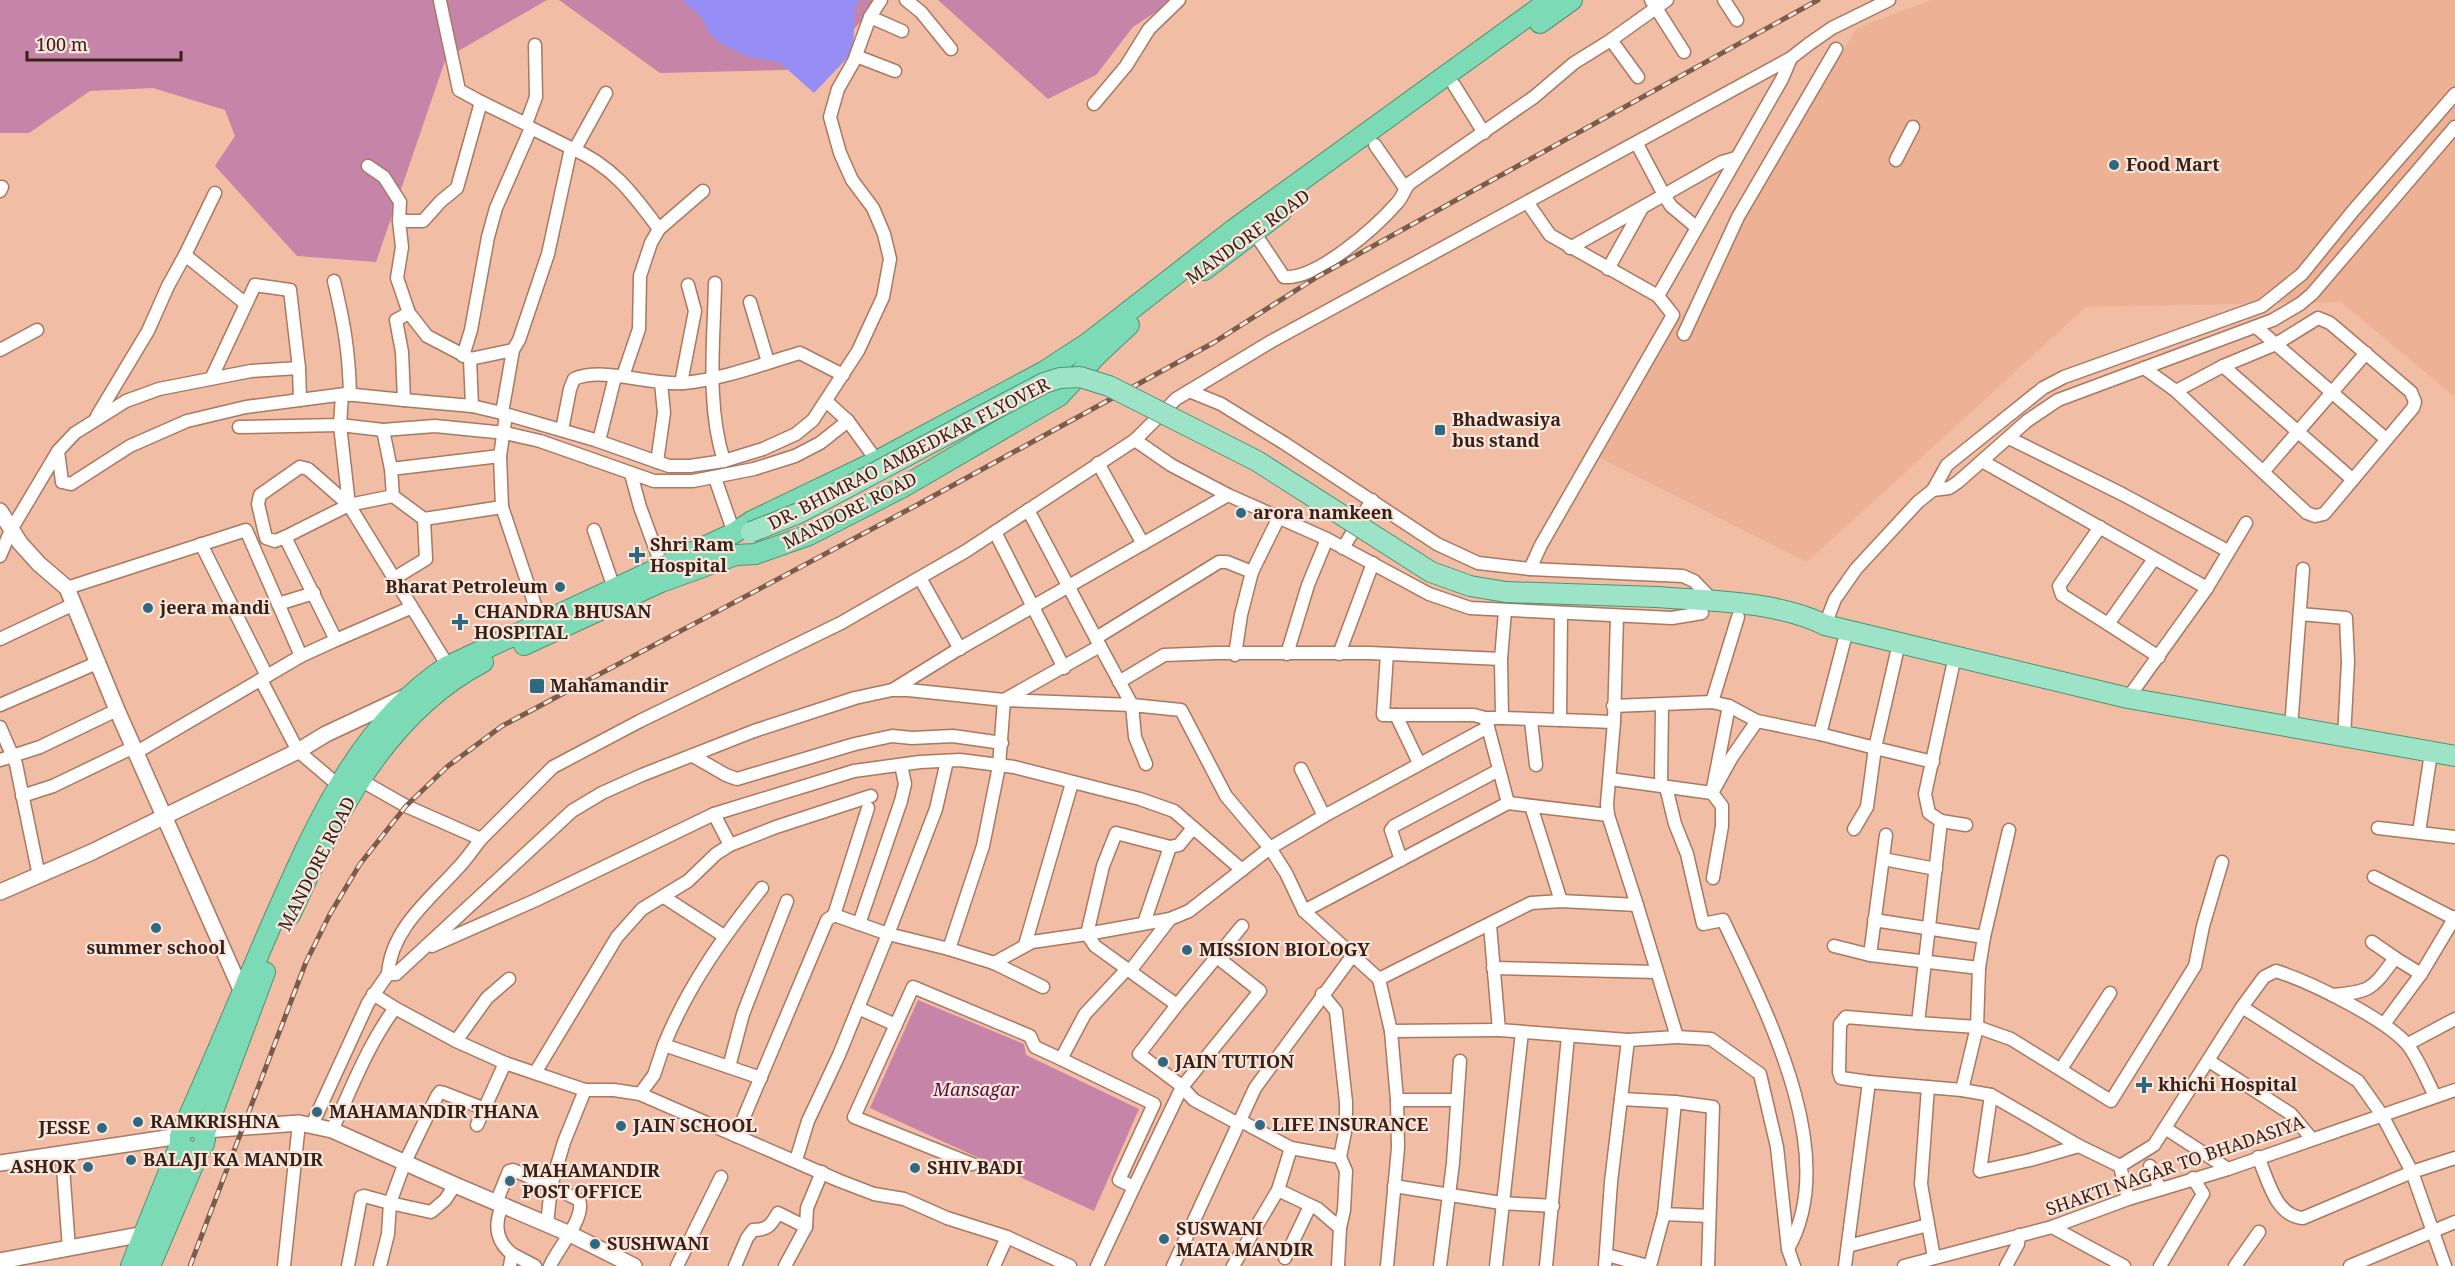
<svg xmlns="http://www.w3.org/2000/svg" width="2455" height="1266" viewBox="0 0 2455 1266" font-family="'Noto Serif',serif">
	<rect width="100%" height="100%" fill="#f1bda4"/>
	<!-- built -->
	<path fill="#edb196" d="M1931 0H2455V397L2341 302 2086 307 1807 562 1596 456 1857 28Z"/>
	<!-- green -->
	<g fill="#c684a8">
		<path d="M0 0H547L446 58 376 262 297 256 215 166 235 136 225 110 153 88 90 91 29 133H0Z"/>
		<path d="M559 0H879L820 69 660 73Z"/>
		<path d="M938 0H1174L1133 27 1096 75 1048 99Z"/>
		<path d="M918 1000 1024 1044 1026 1055 1139 1109 1094 1211 870 1108Z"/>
	</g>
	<!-- water -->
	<path fill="#978ef5" d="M682 0H859L855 9 853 52 814 93 779 62 749 57 725 46 709 33 702 18Z"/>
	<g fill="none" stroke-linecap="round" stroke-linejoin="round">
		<!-- minor casing -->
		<g stroke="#a97861" stroke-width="15">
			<g id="minor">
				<path d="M906 0 921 12 951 49"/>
				<path d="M1651 0 1684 52"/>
				<path d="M1724 0 1737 20"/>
				<path d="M870 17 902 31"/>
				<path d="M1611 40 1638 77"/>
				<path d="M856 56 895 71"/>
				<path d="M1454 85 1484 133"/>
				<path d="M481 102 526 124 536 97 535 45"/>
				<path d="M1094 104 1126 66 1149 29 1179 0"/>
				<path d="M1637 144 1664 195 1722 162 1736 158"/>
				<path d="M1375 145 1405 188"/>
				<path d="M575 149 606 93"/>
				<path d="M1896 160 1913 127"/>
				<path d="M368 166 384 177 400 202 399 221 402 247 397 278 409 313 427 336 469 358"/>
				<path d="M0 191 2 187"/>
				<path d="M1527 202 1791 58"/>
				<path d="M399 221H423L441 201 457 188 481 102 459 90 440 1"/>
				<path d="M1254 232 1284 277C1317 280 1376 227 1397 203 1403 197 1404 189 1410 183L1534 97 1574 63 1611 40 1667 0"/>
				<path d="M1570 248 1664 195 1671 206 1696 227"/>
				<path d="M185 255 215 193"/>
				<path d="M1608 269 1642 208"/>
				<path d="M334 281C344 323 349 351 350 395"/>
				<path d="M715 283C714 341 706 405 724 461"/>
				<path d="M750 302 768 362"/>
				<path d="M2256 327 2386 439"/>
				<path d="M1684 334 1738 217 1836 49"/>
				<path d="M0 350 37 330"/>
				<path d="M463 356 471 330 488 237 496 208 531 128 571 148"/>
				<path d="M2223 366 2352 479"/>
				<path d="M299 368 300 400"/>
				<path d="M2144 368 2176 391 2307 513 2315 516 2324 514 2413 408 2415 402 2411 392 2330 323 2318 318 2276 344 2223 366 2176 391"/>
				<path d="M623 376 639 329 640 276 651 243 659 229 703 191"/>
				<path d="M681 383 695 311 688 285"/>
				<path d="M1189 391 1221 404 1284 443 1437 544 1478 563 1530 569 1683 576 1694 581 1714 602"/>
				<path d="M404 400 472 406 502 413 595 440 669 466H690L724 461 763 449 796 434 813 420 858 351 883 297 890 259 884 234 873 208 852 180 840 153 830 117 838 89 854 61 870 17 881 0"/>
				<path d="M472 406 470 359 513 350 519 340 548 254 571 148C613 166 633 194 659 229"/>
				<path d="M502 413 513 350"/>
				<path d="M506 415 500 456 502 507 541 623"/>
				<path d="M97 416 148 331 168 286 185 255 246 304"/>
				<path d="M848 421 877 461"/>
				<path d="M239 427 340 425 342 395"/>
				<path d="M383 430 391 469 393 496 424 519 502 507"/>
				<path d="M562 430 570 389 574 379C603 366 652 386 684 383 724 379 762 364 800 353L843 375"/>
				<path d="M2009 438 2122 494 2228 551"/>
				<path d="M1135 440 1171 465 1228 495 1327 539 1429 594 1470 608 1672 618 1702 613"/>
				<path d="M599 441 615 377"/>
				<path d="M58 451 75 433 126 401 159 389 251 371 299 368 290 290 255 285 211 379"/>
				<path d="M1982 461 2207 588"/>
				<path d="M657 462 664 413 661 383"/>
				<path d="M1098 463 1143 544"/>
				<path d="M391 469 500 456"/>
				<path d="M2263 472 2366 353"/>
				<path d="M631 474 640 507 662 567"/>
				<path d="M715 478 734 533"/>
				<path d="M1933 490 1949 488 1958 482 2027 421 2058 400 2273 320 2300 304 2312 294 2455 127"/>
				<path d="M349 505 448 666"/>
				<path d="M2100 527 2059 586 2062 595 2108 624 2154 559"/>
				<path d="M594 530 614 588"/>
				<path d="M995 532 1064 668"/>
				<path d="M285 537 275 541 266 538 258 504 260 495 300 467 308 469 349 505 340 425 383 430 435 426 505 433 540 441 654 481H693L754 469 795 456 820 443 848 421 826 401"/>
				<path d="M201 544 267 676"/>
				<path d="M1343 548 1372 500"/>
				<path d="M0 556 11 530 58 451 62 482 71 484 130 446 187 421 246 407 345 394 404 400 402 352 396 320 409 313"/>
				<path d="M1530 569 1541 545 1673 315 1658 296"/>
				<path d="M920 578 960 649"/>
				<path d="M393 579 426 559 424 519"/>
				<path d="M67 588 246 530 301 656 137 752"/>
				<path d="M278 604 314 593"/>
				<path d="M2300 614 2346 618 2348 662 2344 738"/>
				<path d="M2108 624 2159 657"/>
				<path d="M1825 625 1835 599 1856 569 1918 502 1933 490 1947 465 2043 388 2064 377 2262 306 2302 274 2353 211 2455 94"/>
				<path d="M1847 630 1820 734 1875 748 1899 643"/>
				<path d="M1096 638 1219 562H1227L1252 572 1278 519"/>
				<path d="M0 639 74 604"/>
				<path d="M336 640 410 608"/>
				<path d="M1100 646 1132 705 1004 700 999 766 983 846 949 949 994 963 1032 942 1087 934 1103 866 1116 833 1170 847"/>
				<path d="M1287 654 1308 585 1327 539"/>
				<path d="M1339 654 1373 563"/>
				<path d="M1387 654 1383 715H1474L1485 718 1488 727 1324 816 1270 848 1286 873 1304 911 1508 803 1608 815 1607 804 1614 722"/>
				<path d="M1235 655 1241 615 1252 572"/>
				<path d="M301 656 336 640 285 537 349 505 393 496"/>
				<path d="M1955 656 1925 794 1929 813 1941 821 1918 1023 1977 1027 2011 1039 2111 1101 2195 966 2203 926 2222 862"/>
				<path d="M1501 659 1505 611"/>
				<path d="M261 680 298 751 338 785"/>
				<path d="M1119 682 1164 655 1216 653H1369L1501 659 1502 718H1485"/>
				<path d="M894 689 957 650 1228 495"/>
				<path d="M2128 698 2207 588 2246 523"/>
				<path d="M1712 702 1738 617"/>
				<path d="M0 705 99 662"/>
				<path d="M1396 715 1419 763"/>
				<path d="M1502 718 1560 720 1561 613"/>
				<path d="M1560 720 1614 722 1617 616"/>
				<path d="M1531 721 1536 765"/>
				<path d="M1757 721 1820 734"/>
				<path d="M0 727 16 764 39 876"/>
				<path d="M1488 727 1508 803"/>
				<path d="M2291 728 2303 569"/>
				<path d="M693 756 726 775 737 779 855 744 892 736 912 738 953 736 1002 743"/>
				<path d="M0 760 40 747 117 710"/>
				<path d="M1146 764 1135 737 1132 705 1181 710 1226 796 1270 848 1189 911 1170 919 1087 934 1095 946 1177 1005 1242 926"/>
				<path d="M1301 769 1324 816"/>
				<path d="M355 777 406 806 481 839 553 767 640 721 841 623 966 551 1135 440 1176 399 1272 341 1527 202 1550 235 1658 296 1782 79 1791 58 1809 44 1832 28 1889 0"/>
				<path d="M1610 779 1712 793 1729 706 1712 702 1613 706"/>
				<path d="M1661 785 1662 705"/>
				<path d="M1666 787 1675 824 1687 854 1703 924 1723 920C1765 1009 1842 1154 1788 1249"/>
				<path d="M22 796 53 786 134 747"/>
				<path d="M1531 806 1561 901"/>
				<path d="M714 814 730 845"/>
				<path d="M1941 821 1966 825"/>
				<path d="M2378 828 2455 837"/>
				<path d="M1854 829 1867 807 1875 748 1933 762"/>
				<path d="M2419 832 2431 753"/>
				<path d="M481 839C473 849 466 860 457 869 430 899 391 929 388 974H396L572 811 602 793 642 775 754 731 855 698 892 690H908L1004 700 1100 646 1028 510"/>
				<path d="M1883 859 1936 869"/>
				<path d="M1401 860 1391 830 1394 826 1499 770"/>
				<path d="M2374 877 2455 919"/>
				<path d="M1713 878 1722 826V806L1712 793 1732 757 1757 721 1729 706"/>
				<path d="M664 897 724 936"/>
				<path d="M1304 911 1379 979 1531 903 1561 901 1637 905 1608 815"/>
				<path d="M834 915 868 808"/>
				<path d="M1874 920 1984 937 1979 968 1870 955 1886 835"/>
				<path d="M1144 923 1170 847 1179 845 1193 828"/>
				<path d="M859 924 901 801 905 784 901 765"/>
				<path d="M1490 925 1499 1030 1628 1040 1677 1037 1637 905"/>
				<path d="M1984 937 2009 830"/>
				<path d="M2372 942 2395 958"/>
				<path d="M1025 945 1072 783"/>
				<path d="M432 946 536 900 714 814 854 771 920 762 960 760 1014 767 1140 799 1174 811 1242 870"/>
				<path d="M1834 946 1870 955"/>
				<path d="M994 963 1043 987"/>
				<path d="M1493 968 1657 972"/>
				<path d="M1130 971 1170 919"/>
				<path d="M1379 979 1391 1031 1499 1030"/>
				<path d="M1322 994 1336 1011 1346 1102V1127L1340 1157 1346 1171 1344 1210 1340 1228"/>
				<path d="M2332 995C2372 992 2372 989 2395 958L2421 974"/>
				<path d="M1177 1005 1139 1054 1179 1084 1194 1100 1237 1123"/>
				<path d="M2242 1007 2358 1081 2382 1115 2412 1172 2445 1266"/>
				<path d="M395 1008 456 1041 487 998 509 979"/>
				<path d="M858 1008 896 1025"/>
				<path d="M2384 1024 2421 974 2455 917"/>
				<path d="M1677 1037 1711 1039 1760 1074 1777 1147 1788 1249 1794 1266"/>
				<path d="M456 1041 505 1063 585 1090 564 1142 551 1186 579 1200C586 1218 557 1249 550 1266"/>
				<path d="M2408 1044 2455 1019"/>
				<path d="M664 1045C688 986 723 937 762 888"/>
				<path d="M2209 1061 2291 1114 2312 1139"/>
				<path d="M729 1067 743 1014 787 901"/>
				<path d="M2061 1069 2110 993"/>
				<path d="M535 1073 617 937 642 909 688 881 716 854 730 845 776 827 871 796"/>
				<path d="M1869 1082 1841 1078 1839 1072 1840 1024 1846 1017 1918 1023"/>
				<path d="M1928 1087 1921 1184 1934 1258"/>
				<path d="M585 1090H614L640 1094 840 1181 874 1194 904 1199 947 1218 1007 1237 1070 1266"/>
				<path d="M1962 1090 1977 1027 1979 968"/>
				<path d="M640 1094 654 1075 664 1045 761 1078"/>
				<path d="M1991 1095 1980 1171 2030 1160 2079 1146"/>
				<path d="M1621 1099 1675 1102"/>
				<path d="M1397 1100H1456"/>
				<path d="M312 1125 368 1003 388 974"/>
				<path d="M477 1125 505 1063"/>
				<path d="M2165 1128 2228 1169"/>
				<path d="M332 1130C352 1088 367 1046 395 1008L373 994"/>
				<path d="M736 1136 827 920 834 915 888 934 936 809 947 761"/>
				<path d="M1291 1148 1340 1157"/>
				<path d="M62 1154 69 1249"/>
				<path d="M2258 1157C2268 1179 2275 1216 2303 1218L2412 1172 2455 1158"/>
				<path d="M796 1160 808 1121 839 1055 888 934 949 949"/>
				<path d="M972 1164 854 1117 913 987 1030 1036 1035 1047 1061 1059"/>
				<path d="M2120 1166 2154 1145 2242 1007 2264 977 2276 971C2310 982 2382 1017 2406 1043 2417 1055 2427 1081 2435 1096"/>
				<path d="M2150 1166 2160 1189"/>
				<path d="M1394 1186 1501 1203 1553 1206"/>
				<path d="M1134 1187 1182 1087 1260 991 1217 957"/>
				<path d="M1278 1190 1318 1209 1340 1228 1338 1266"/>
				<path d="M496 1203 509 1171 513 1170 551 1186 547 1225"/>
				<path d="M502 1206C494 1225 496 1241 512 1254L510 1266"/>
				<path d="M2052 1227 2124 1266"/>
				<path d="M1848 1246 1928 1225"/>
				<path d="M512 1254 535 1266"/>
				<path d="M1607 1255 1648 1266"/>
				<path d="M1285 1258 1310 1206"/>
				<path d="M284 1266 299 1123"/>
				<path d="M348 1266 361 1197 364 1196 390 1203 405 1162 437 1096 440 1092 444 1093 485 1109"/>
				<path d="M380 1266 388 1234 390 1203 431 1212 445 1200 455 1185"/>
				<path d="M677 1266 721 1177"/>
				<path d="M735 1266 747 1238 753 1230C768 1230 771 1225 778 1213L806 1227"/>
				<path d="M785 1266 806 1227 807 1208 822 1172"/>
				<path d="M994 1266 1007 1237"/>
				<path d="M1097 1266 1134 1187 1119 1180 1154 1104 1061 1059 1085 1014 1127 969"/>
				<path d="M1173 1266 1255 1088 1353 955"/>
				<path d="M1233 1266 1278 1190 1291 1148 1239 1120"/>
				<path d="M1387 1266 1398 1148 1397 1100 1391 1031"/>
				<path d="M1440 1266 1453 1163 1460 1061"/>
				<path d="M1496 1266 1522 1032"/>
				<path d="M1546 1266 1568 1036"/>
				<path d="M1605 1266 1611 1182 1628 1040"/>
				<path d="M1650 1266 1664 1214"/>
				<path d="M1708 1266 1713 1107 1675 1102 1664 1214 1709 1216"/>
				<path d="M1845 1266 1869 1082 1962 1090 1991 1095 2079 1146 2120 1166 2128 1199"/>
				<path d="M1904 1266 2052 1227 2128 1199 2228 1169 2455 1090"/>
				<path d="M2006 1266 2018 1244 2019 1235"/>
				<path d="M2160 1266 2203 1194 2193 1178"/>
				<path d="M2235 1266 2259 1232"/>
				<path d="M2350 1266 2455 1222"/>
			</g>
		</g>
		<!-- tertiary casing -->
		<g stroke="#a97861" stroke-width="18">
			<g id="tertiary">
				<path d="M0 511 20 543 39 564 67 588 117 710 242 992"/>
				<path d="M0 892 92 852 298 751 326 734 405 697"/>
				<path d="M206 1130 299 1123 332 1130 455 1185 570 1234 634 1266"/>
				<path d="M0 1163 180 1136"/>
				<path d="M0 1261 144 1234"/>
			</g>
		</g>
		<!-- primary casing -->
		<g stroke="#4e9373" stroke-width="22">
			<path id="primary" d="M1656 597C1709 601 1778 601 1825 625L2128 698 2455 756"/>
		</g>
		<!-- trunk casing -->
		<g stroke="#4e9373" stroke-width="22">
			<g id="trunk">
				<path d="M1540 23 1572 0"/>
				<path d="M1204 270 1281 212"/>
				<path d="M524 645 661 582 736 555 755 554 809 535 903 487 1059 396 1098 354 1129 325"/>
				<path d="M290 915C334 818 384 714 483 662"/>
				<path d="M184 1129 193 1126 202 1130 205 1139C204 1149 197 1154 187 1151L180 1144V1136C211 1068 240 997 270 928 313 831 356 726 448 666L734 533 752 521 877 461 1045 371 1088 343 1233 230 1550 0"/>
				<path d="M204 1135 265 972"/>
				<path d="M131 1266 180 1144"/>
				<path d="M150 1266 200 1149"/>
			</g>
		</g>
		<!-- minor -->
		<use href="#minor" stroke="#fff" stroke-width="12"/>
		<!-- tertiary -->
		<use href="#tertiary" stroke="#fff" stroke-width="15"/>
		<!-- primary -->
		<use href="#primary" stroke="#9de3c8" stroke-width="20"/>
		<!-- trunk -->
		<use href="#trunk" stroke="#7cdab6" stroke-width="20"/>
		<!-- rail casing -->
		<g stroke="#7b5b4c" stroke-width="5">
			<path id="rail" d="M190 1266 306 962 330 914 360 864 406 806 448 766 502 726 917 505 1213 343 1317 277 1818 0"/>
		</g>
		<!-- rail -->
		<use href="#rail" stroke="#fce5db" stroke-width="3" stroke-dasharray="9" stroke-linecap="butt"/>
		<!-- primary-bridge casing -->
		<g stroke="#4e9373" stroke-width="22" stroke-linecap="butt">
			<path id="primary-bridge" d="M751 532 799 513 1044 383 1060 378 1080 377 1109 386 1257 461 1431 572 1470 586 1506 592 1656 597"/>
		</g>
		<!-- primary-bridge -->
		<use href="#primary-bridge" stroke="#9de3c8" stroke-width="20"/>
	</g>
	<!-- markers -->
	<g fill="#2d6a81" stroke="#fce5db" stroke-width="2">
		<circle cx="2114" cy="165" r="6"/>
		<rect x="1434" y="424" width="12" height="12" rx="3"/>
		<circle cx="1241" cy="513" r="6"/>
		<path d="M634 546h6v6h6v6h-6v6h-6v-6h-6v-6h6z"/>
		<circle cx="560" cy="587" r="6"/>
		<circle cx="148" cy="608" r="6"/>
		<path d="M457 613h6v6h6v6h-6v6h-6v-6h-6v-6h6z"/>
		<rect x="529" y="678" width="16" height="16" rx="3"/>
		<circle cx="156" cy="928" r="6"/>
		<circle cx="1187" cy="950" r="6"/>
		<circle cx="1163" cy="1062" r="6"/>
		<path d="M2141 1076h6v6h6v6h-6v6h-6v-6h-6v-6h6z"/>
		<circle cx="317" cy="1112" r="6"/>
		<circle cx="138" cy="1122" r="6"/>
		<circle cx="1260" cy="1125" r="6"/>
		<circle cx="621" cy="1126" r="6"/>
		<circle cx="102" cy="1128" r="6"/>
		<circle cx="131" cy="1160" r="6"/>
		<circle cx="88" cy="1167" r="6"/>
		<circle cx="915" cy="1168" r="6"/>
		<circle cx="510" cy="1181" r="6"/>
		<circle cx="1164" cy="1239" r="6"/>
		<circle cx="595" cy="1244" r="6"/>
	</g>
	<g text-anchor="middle" stroke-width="4.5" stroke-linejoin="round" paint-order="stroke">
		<!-- poi labels -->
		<g font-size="18" font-weight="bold" fill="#352118" stroke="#fce5db" text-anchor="start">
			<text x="2126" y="171">Food Mart</text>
			<text x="1452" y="426">Bhadwasiya<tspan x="1452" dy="21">bus stand</tspan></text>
			<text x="1253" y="519">arora namkeen</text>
			<text x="650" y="551">Shri Ram<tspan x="650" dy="21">Hospital</tspan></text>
			<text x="548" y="593" text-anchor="end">Bharat Petroleum</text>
			<text x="160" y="614">jeera mandi</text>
			<text x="474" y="618">CHANDRA BHUSAN<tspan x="474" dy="21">HOSPITAL</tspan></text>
			<text x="550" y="692">Mahamandir</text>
			<text x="156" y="954" text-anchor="middle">summer school</text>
			<text x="1199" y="956">MISSION BIOLOGY</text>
			<text x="1175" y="1068">JAIN TUTION</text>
			<text x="2158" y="1091">khichi Hospital</text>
			<text x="329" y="1118">MAHAMANDIR THANA</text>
			<text x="150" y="1128">RAMKRISHNA</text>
			<text x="1272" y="1131">LIFE INSURANCE</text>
			<text x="633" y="1132">JAIN SCHOOL</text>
			<text x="90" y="1134" text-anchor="end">JESSE</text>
			<text x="143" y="1166">BALAJI KA MANDIR</text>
			<text x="76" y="1173" text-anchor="end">ASHOK</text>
			<text x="927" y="1174">SHIV BADI</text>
			<text x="522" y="1177">MAHAMANDIR<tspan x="522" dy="21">POST OFFICE</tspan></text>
			<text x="1176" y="1235">SUSWANI<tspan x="1176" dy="21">MATA MANDIR</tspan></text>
			<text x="607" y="1250">SUSHWANI</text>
		</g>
		<!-- street labels -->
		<g font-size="18" fill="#352118" stroke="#fce5db">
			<text transform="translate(1248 237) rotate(-36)" y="6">MANDORE ROAD</text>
			<text transform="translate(909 454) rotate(-27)" y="6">DR. BHIMRAO AMBEDKAR FLYOVER</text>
			<text transform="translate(850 511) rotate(-27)" y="6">MANDORE ROAD</text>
			<text transform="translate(317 864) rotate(-63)" y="6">MANDORE ROAD</text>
			<text transform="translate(2175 1166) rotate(-19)" y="6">SHAKTI NAGAR TO BHADASIYA</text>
		</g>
		<!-- park labels -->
		<g font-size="18" font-style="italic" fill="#51103a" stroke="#fce5db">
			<text x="976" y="1096">Mansagar</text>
		</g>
	</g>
	<!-- scale -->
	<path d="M27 51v9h154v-9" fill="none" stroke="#352118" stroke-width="3"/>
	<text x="36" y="51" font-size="18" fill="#352118" stroke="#fce5db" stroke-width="4.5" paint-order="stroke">100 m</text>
</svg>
